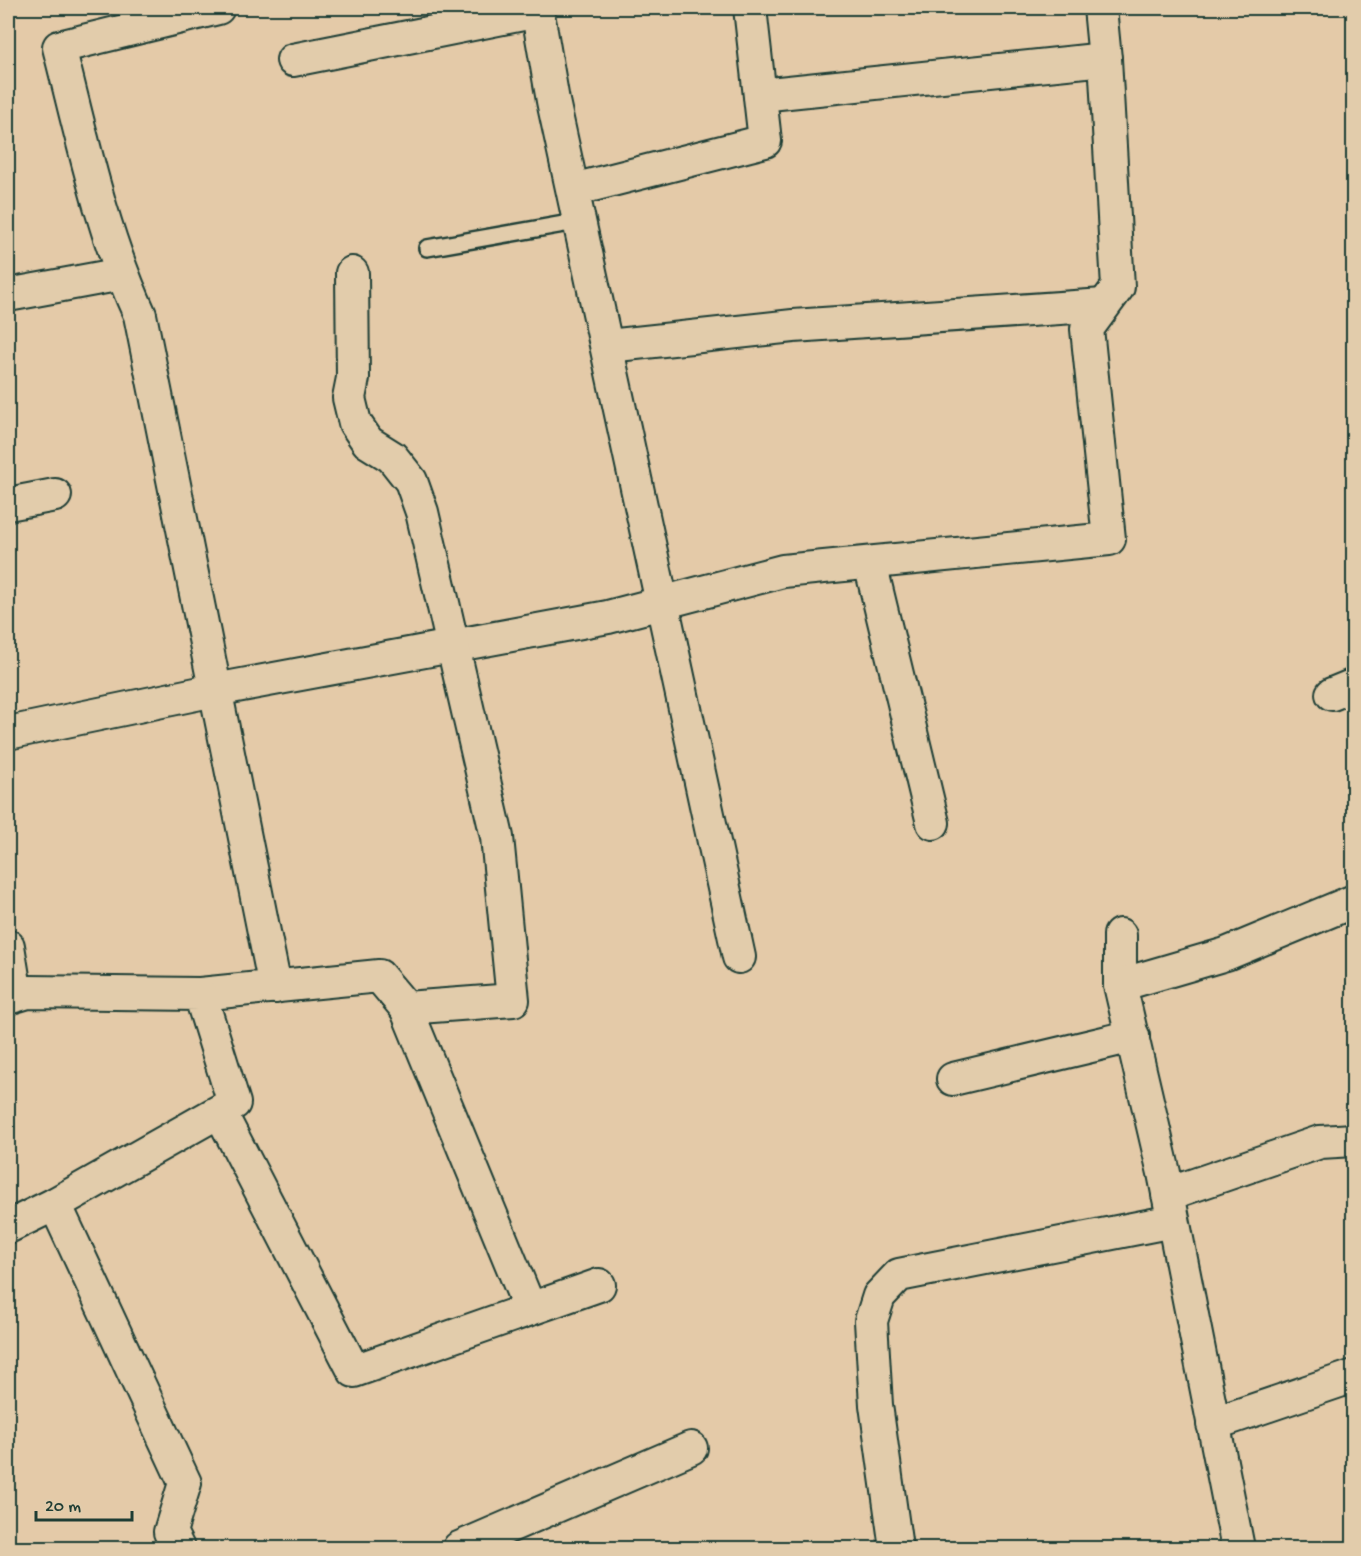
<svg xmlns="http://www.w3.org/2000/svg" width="1361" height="1556" viewBox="0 0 1361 1556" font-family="'Gochi Hand',sans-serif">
	<rect width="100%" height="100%" fill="#e4caa8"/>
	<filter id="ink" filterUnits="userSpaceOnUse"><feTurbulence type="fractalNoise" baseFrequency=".0167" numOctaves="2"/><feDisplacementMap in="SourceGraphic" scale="12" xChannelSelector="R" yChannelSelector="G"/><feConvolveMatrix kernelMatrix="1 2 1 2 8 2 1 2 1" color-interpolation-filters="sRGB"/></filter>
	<g filter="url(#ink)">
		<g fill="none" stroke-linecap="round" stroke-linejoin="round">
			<!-- service casing -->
			<g stroke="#1f3d34" stroke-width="20">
				<path id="service" d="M427 248 564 224 582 226"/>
			</g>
			<!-- minor casing -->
			<g stroke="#1f3d34" stroke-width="36">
				<g id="minor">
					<path d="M218 8 59 47C82 137 101 230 140 315L275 987"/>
					<path d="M537 8 553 101 739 957"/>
					<path d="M293 60 538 11"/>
					<path d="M760 95 1105 59"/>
					<path d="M573 190 765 141 750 8"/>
					<path d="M8 295 122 274"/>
					<path d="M608 346 793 326 1104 305"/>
					<path d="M8 504 55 495"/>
					<path d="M870 563 933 823"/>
					<path d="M1332 694 1354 685"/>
					<path d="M8 733 215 690 608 617 783 571 1109 539 1087 329 1118 287 1105 59 1100 8"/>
					<path d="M1120 935V985L1164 1173 1238 1548"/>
					<path d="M8 946 16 995"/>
					<path d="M1120 985 1226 954 1354 901"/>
					<path d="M200 994 379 976 406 1008 513 1000 497 837 422 512 411 481 392 457 368 442 355 423 349 398 353 378 352 273"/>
					<path d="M8 998 28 992 200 994 234 1103 55 1204 8 1227"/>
					<path d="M406 1008 530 1309"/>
					<path d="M953 1079 1133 1036"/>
					<path d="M220 1112 354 1371 599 1285"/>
					<path d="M1168 1194 1320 1142 1354 1140"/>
					<path d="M55 1204 185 1483 170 1532 178 1548"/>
					<path d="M1213 1424 1354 1376"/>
					<path d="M459 1548 691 1448"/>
					<path d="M896 1548 876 1405 871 1321 879 1296 899 1275 1173 1221"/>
				</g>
			</g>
			<!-- service -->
			<use href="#service" stroke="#e2ccab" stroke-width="15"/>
			<!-- minor -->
			<use href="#minor" stroke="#e2ccab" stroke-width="32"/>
		</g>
	</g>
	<!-- margin -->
	<rect width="1361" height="1556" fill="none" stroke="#e2ccab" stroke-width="30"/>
	<rect x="15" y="15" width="1331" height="1526" fill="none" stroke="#1f3d34" stroke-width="2" filter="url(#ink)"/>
	<!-- scale -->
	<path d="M36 1511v9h96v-9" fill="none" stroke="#1f3d34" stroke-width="3"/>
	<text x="45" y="1511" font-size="18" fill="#1f3d34" stroke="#e2ccab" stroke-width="4.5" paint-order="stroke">20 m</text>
</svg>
